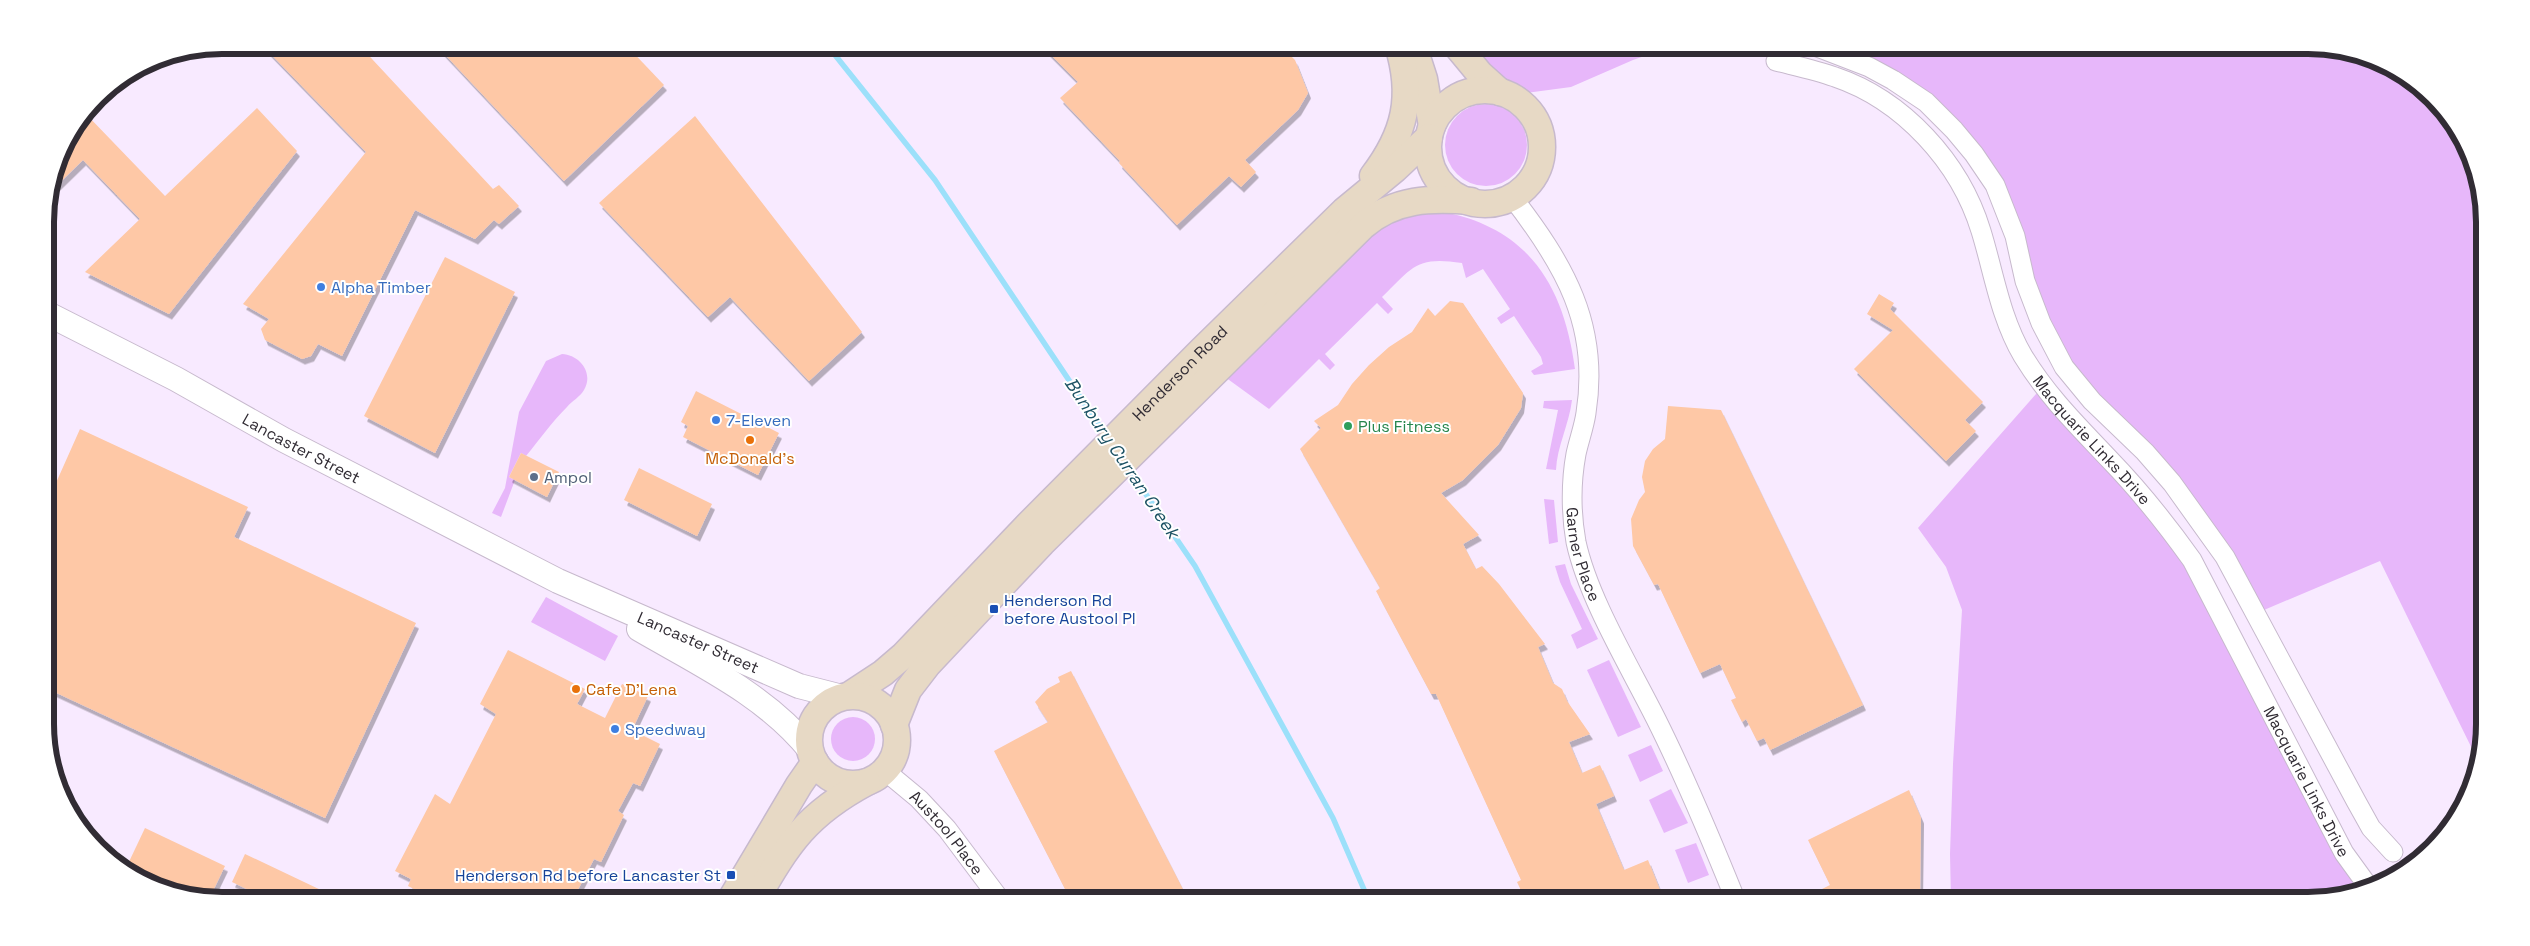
<svg xmlns="http://www.w3.org/2000/svg" width="2530" height="946" viewBox="0 0 2530 946" font-family="'Space Grotesk',sans-serif">
	<defs>
		<filter id="shadow"><feDropShadow dx="3" dy="5.5" stdDeviation="0" flood-color="#0004"/></filter>
	</defs>
	<rect width="100%" height="100%" fill="#f8eaff"/>
	<!-- green -->
	<g fill="#e7b7fa">
		<path d="M1456 45H1676L1633 60 1571 87 1510 95Z"/>
		<path d="M1812 45H2309L2365 54 2441 105 2471 154 2483 198 2485 725 2479 763 2380 561 2264 610 2225 557 2073 378 1996 188 1926 102Z"/>
		<circle cx="1486" cy="145" r="41"/>
		<path d="M1444 212C1530 229 1564 287 1575 369L1534 375 1531 371 1543 364 1541 357 1514 316 1501 324 1497 318 1510 309 1483 269 1466 278 1462 263C1416 256 1413 267 1382 297L1393 309 1388 314 1377 303 1325 354 1335 365 1330 370 1319 359 1269 409 1225 377 1376 229 1410 213Z"/>
		<path d="M562 354C580 355 594 373 584 390 580 397 572 401 567 407 552 422 540 439 526 456L521 453 509 477 515 480 501 517 492 513 505 488 519 412 546 361Z"/>
		<path d="M2044 385 2201 573 2340 846 2374 888 2320 901H1951L1950 854 1953 764 1962 610 1946 567 1918 528Z"/>
		<path d="M1572 400C1569 425 1557 446 1556 470L1546 469 1558 410 1543 408 1544 401Z"/>
		<path d="M1544 499 1554 500 1558 542 1549 544Z"/>
		<path d="M1565 564 1571 584 1598 639 1577 649 1571 635 1582 629 1560 582 1555 566Z"/>
		<path d="M546 597 618 636 605 661 531 622Z"/>
		<path d="M1609 660 1641 727 1618 737 1587 670Z"/>
		<circle cx="853" cy="739" r="22"/>
		<path d="M1651 745 1663 771 1640 782 1628 755Z"/>
		<path d="M1671 789 1688 823 1664 833 1649 800Z"/>
		<path d="M1696 843 1709 875 1688 883 1675 850Z"/>
	</g>
	<g fill="none" stroke-linecap="round" stroke-linejoin="round">
		<!-- stream -->
		<g stroke="#9ce0fa" stroke-width="5.5">
			<path d="M827 45 935 180 1107 437"/>
			<path d="M1128 468 1195 566 1333 818 1369 901"/>
		</g>
	</g>
	<!-- building -->
	<g fill="#fec8a6" filter="url(#shadow)">
		<path d="M262 45H359L493 189 499 185 519 206 499 224 494 220 475 239 415 210 342 356 318 344 311 356 302 359 265 340 261 329 269 319 243 304 366 152Z"/>
		<path d="M436 45H626L664 85 564 181Z"/>
		<path d="M1041 45H1280L1295 60 1308 93 1298 110 1245 160 1256 172 1241 187 1229 176 1177 225 1119 163 1120 161 1060 98 1078 82Z"/>
		<path d="M257 108 297 151 169 314 85 272 140 219 83 160 50 192 63 143 86 114 165 196Z"/>
		<path d="M695 116 862 332 809 381 730 297 708 317 599 203Z"/>
		<path d="M445 257 515 292 435 453 364 416Z"/>
		<path d="M1879 294 1894 303 1890 309 1983 402 1965 420 1976 431 1946 461 1854 369 1893 330 1867 314Z"/>
		<path d="M1450 301 1463 303 1523 393 1521 408 1498 445 1463 480 1441 493 1479 535 1463 544 1476 569 1482 566 1499 584 1545 644 1538 647 1553 683 1562 689 1567 701 1590 734 1569 742 1582 773 1600 765 1614 796 1596 804 1624 870 1648 860 1662 895 1650 901H1526L1517 882 1521 880 1436 694H1431L1376 591 1380 588 1300 449 1321 428 1314 421 1338 405 1352 384 1369 365 1389 347 1412 332 1428 308 1435 316Z"/>
		<path d="M696 391 779 433 758 475 683 437 688 426 681 422Z"/>
		<path d="M1668 406 1721 410 1863 705 1770 750 1764 738 1757 741 1746 719 1742 722 1731 700 1736 698 1720 664 1700 673 1658 584 1654 585 1633 546 1631 519 1639 500 1645 492 1642 477 1645 461 1653 449 1665 439Z"/>
		<path d="M80 429 248 507 234 537 416 623 325 818 48 689 47 503Z"/>
		<path d="M521 453 559 472 547 497 509 477Z"/>
		<path d="M639 468 712 504 697 536 624 500Z"/>
		<path d="M508 650 585 689 577 704 605 718 622 684 648 696 632 730 660 744 640 786 633 783 618 811 624 815 601 862 594 859 572 901H454L442 895 438 901 408 886 411 879 395 871 435 794 450 804 496 714 480 704Z"/>
		<path d="M1071 671 1189 901H1069L1062 891 1065 889 994 751 1048 722 1035 702 1047 689 1060 682 1058 677Z"/>
		<path d="M1909 790 1921 818 1920 897 1913 901H1827L1822 889 1830 885 1808 840Z"/>
		<path d="M145 828 225 866 209 899 165 892 127 866Z"/>
		<path d="M245 854 344 901H261L263 897 232 882Z"/>
	</g>
	<g fill="none" stroke-linecap="round" stroke-linejoin="round">
		<!-- minor casing -->
		<g stroke="#c7b9cd" stroke-width="21">
			<g id="minor">
				<path d="M1812 45 1869 67 1893 80 1926 102 1954 130 1974 154 1995 185 2015 236 2025 281 2041 323 2064 367 2092 401 2145 452 2172 483 2225 557 2356 801 2371 828 2393 852"/>
				<path id="s1" d="M1776 61C1796 66 1816 70 1835 77 1903 100 1960 162 1981 231 1994 273 2000 317 2023 356 2048 397 2078 426 2110 460 2140 491 2167 525 2192 560L2344 853 2365 882"/>
				<path id="s2" d="M1512 197C1564 264 1600 325 1586 413 1584 427 1579 440 1576 454 1571 481 1571 514 1576 542 1588 598 1630 667 1656 719 1686 779 1711 839 1736 901"/>
				<path id="s3" d="M884 770 919 799 947 829 1001 901"/>
			</g>
		</g>
		<!-- tertiary casing -->
		<g stroke="#c7b9cd" stroke-width="26">
			<g id="tertiary">
				<path id="s4" d="M46 313 176 379 284 440 558 581 799 686 842 697"/>
				<path d="M639 629C699 664 766 695 810 750"/>
			</g>
		</g>
		<!-- secondary casing -->
		<g stroke="#c7b9cd" stroke-width="29">
			<g id="secondary">
				<path d="M1413 45 1424 79 1432 126"/>
				<path d="M1456 45 1480 74 1500 92"/>
				<circle cx="1485" cy="147" r="57"/>
				<path d="M1373 176C1405 134 1414 97 1398 45"/>
				<path id="s5" d="M848 696 883 673 904 655 1029 524 1201 351 1344 211 1395 169 1429 137"/>
				<circle cx="853" cy="740" r="44"/>
				<path d="M894 725 908 690 928 664 1042 543 1363 226C1395 198 1431 198 1471 201"/>
				<path d="M730 901 799 785 815 762"/>
				<path d="M755 901C788 843 807 814 867 782"/>
			</g>
		</g>
		<!-- minor -->
		<use href="#minor" stroke="#fff" stroke-width="19"/>
		<!-- tertiary -->
		<use href="#tertiary" stroke="#fff" stroke-width="24"/>
		<!-- secondary -->
		<use href="#secondary" stroke="#e7d9c5" stroke-width="26"/>
	</g>
	<!-- markers -->
	<g fill="#3f7fe0" stroke="#fff" stroke-width="2">
		<circle cx="321" cy="287" r="5"/>
		<circle cx="716" cy="420" r="5"/>
		<circle cx="615" cy="729" r="5"/>
	</g>
	<circle fill="#2e9e5b" stroke="#fff" stroke-width="2" cx="1348" cy="426" r="5"/>
	<g fill="#e8710a" stroke="#fff" stroke-width="2">
		<circle cx="750" cy="440" r="5"/>
		<circle cx="576" cy="689" r="5"/>
	</g>
	<circle fill="#5c6f8a" stroke="#fff" stroke-width="2" cx="534" cy="477" r="5"/>
	<g fill="#1a4fb4" stroke="#fff" stroke-width="2">
		<rect x="989" y="604" width="10" height="10" rx="2.5"/>
		<rect x="726" y="870" width="10" height="10" rx="2.5"/>
	</g>
	<g text-anchor="middle" stroke-width="4" stroke-linejoin="round" paint-order="stroke">
		<!-- shop labels -->
		<g font-size="16" fill="#366cbe" stroke="#fff" text-anchor="start">
			<text x="331" y="293">Alpha Timber</text>
			<text x="726" y="426">7-Eleven</text>
			<text x="625" y="735">Speedway</text>
		</g>
		<!-- street labels -->
		<g font-size="16" fill="#312c34" stroke="#fff">
			<text dy="6" stroke="none"><textPath href="#s5" startOffset="464">Henderson Road</textPath></text>
			<text dy="6" stroke="none"><textPath href="#s1" startOffset="522">Macquarie Links Drive</textPath></text>
			<text dy="6" stroke="none"><textPath href="#s4" startOffset="289">Lancaster Street</textPath></text>
			<text dy="6" stroke="none"><textPath href="#s2" startOffset="380">Garner Place</textPath></text>
			<text dy="6" stroke="none"><textPath href="#s4" startOffset="731">Lancaster Street</textPath></text>
			<text dy="6" stroke="none"><textPath href="#s1" startOffset="928">Macquarie Links Drive</textPath></text>
			<text dy="6" stroke="none"><textPath href="#s3" startOffset="89">Austool Place</textPath></text>
		</g>
		<!-- leisure labels -->
		<g font-size="16" fill="#27864d" stroke="#fff" text-anchor="start">
			<text x="1358" y="432">Plus Fitness</text>
		</g>
		<!-- food labels -->
		<g font-size="16" fill="#c56008" stroke="#fff">
			<text x="750" y="464">McDonald's</text>
			<text x="586" y="695" text-anchor="start">Cafe D'Lena</text>
		</g>
		<!-- service labels -->
		<g font-size="16" fill="#4e5e75" stroke="#fff" text-anchor="start">
			<text x="544" y="483">Ampol</text>
		</g>
		<!-- transit labels -->
		<g font-size="16" fill="#164399" stroke="#fff" text-anchor="start">
			<text x="1004" y="606">Henderson Rd<tspan x="1004" dy="18">before Austool Pl</tspan></text>
			<text x="721" y="881" text-anchor="end">Henderson Rd before Lancaster St</text>
		</g>
		<!-- water labels -->
		<g font-size="18" font-style="italic" fill="#1c5264" stroke="#fff">
			<text transform="translate(1122 458) rotate(56)" y="6">Bunbury Curran Creek</text>
		</g>
	</g>
	<!-- crop -->
	<path d="M0 0H2530V946H0ZM222 54H2308A168 168 0 0 1 2476 222V724A168 168 0 0 1 2308 892H222A168 168 0 0 1 54 724V222A168 168 0 0 1 222 54Z" fill="#fff" fill-rule="evenodd"/>
	<path fill="none" stroke="#312c34" stroke-width="6" d="M222 54H2308A168 168 0 0 1 2476 222V724A168 168 0 0 1 2308 892H222A168 168 0 0 1 54 724V222A168 168 0 0 1 222 54Z"/>
</svg>
